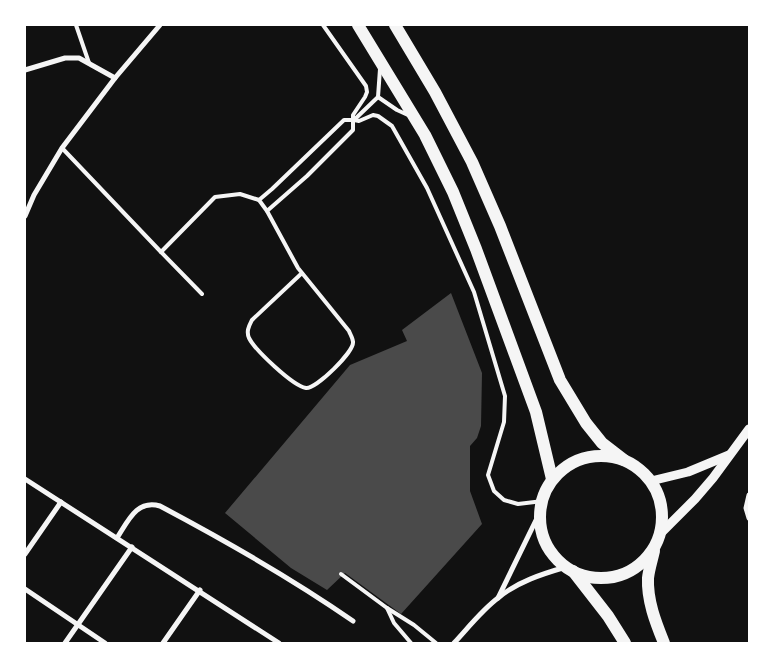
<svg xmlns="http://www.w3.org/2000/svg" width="774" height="668" viewBox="0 0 774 668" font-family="Roboto,sans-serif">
	<rect width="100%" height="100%" fill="#111"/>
	<!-- building -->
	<path fill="#4a4a4a" d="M451 293 482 373 481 426 477 438 470 446V491L482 524 401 614 345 573 327 590 291 568 225 513 350 365 407 341 402 330Z"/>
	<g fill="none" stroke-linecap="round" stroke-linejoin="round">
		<!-- service -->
		<g stroke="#f5f5f5" stroke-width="4">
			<path d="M76 25 89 63"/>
			<path d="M378 97 397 110 408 115"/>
			<path d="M354 120 359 121 373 115 378 116 392 126 427 188 474 292 505 396 504 422 488 475 494 491 504 500 518 504 543 501"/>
			<path d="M62 148 161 252 215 197 240 194 259 200"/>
			<path d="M267 211 307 176 353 130V115L365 97 367 92 366 86 323 25"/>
			<path d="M161 252 202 294"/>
			<path d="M302 273 252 320C249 326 246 331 249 338 255 350 293 386 306 388 316 389 354 352 353 342 353 338 350 334 349 331L298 268 267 211 259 200 272 189 344 120H354L378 97 380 69"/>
			<path d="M341 574 387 608 414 625 436 643"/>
			<path d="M387 608 394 623 411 643"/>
		</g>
		<!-- minor -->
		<g stroke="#f5f5f5" stroke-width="5">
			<path d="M25 70 65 58H79L115 78"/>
			<path d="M25 216 34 195 62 148 115 78 160 25"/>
			<path d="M25 479 279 643"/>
			<path d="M749 495 746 508 749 518"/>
			<path d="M117 538C128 521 137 499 160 506 226 541 291 578 353 621"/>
			<path d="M25 554 61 502"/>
			<path d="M25 589 105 643"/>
			<path d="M498 598 540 512"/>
			<path d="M65 643 132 547"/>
			<path d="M163 643 200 590"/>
			<path d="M454 643C468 628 482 610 498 598 517 582 542 574 566 567"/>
		</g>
		<!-- tertiary -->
		<g stroke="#f5f5f5" stroke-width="9">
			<path d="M651 481 688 472 729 455"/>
			<path d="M660 534 695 499 713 478 749 429"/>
		</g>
		<!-- primary -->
		<g stroke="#f5f5f5" stroke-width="12">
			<path d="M358 25 425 135 453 192 476 249 536 412 552 479"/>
			<path d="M395 25 435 92 472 162 500 226 560 380 586 423 602 443 624 460"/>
			<circle cx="601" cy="517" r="61"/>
			<path d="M654 551C652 560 649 569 648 578 647 601 656 623 664 643"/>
			<path d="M573 571 608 616 625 643"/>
		</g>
	</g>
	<!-- border -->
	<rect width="774" height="668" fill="none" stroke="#ffffff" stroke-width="52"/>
</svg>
